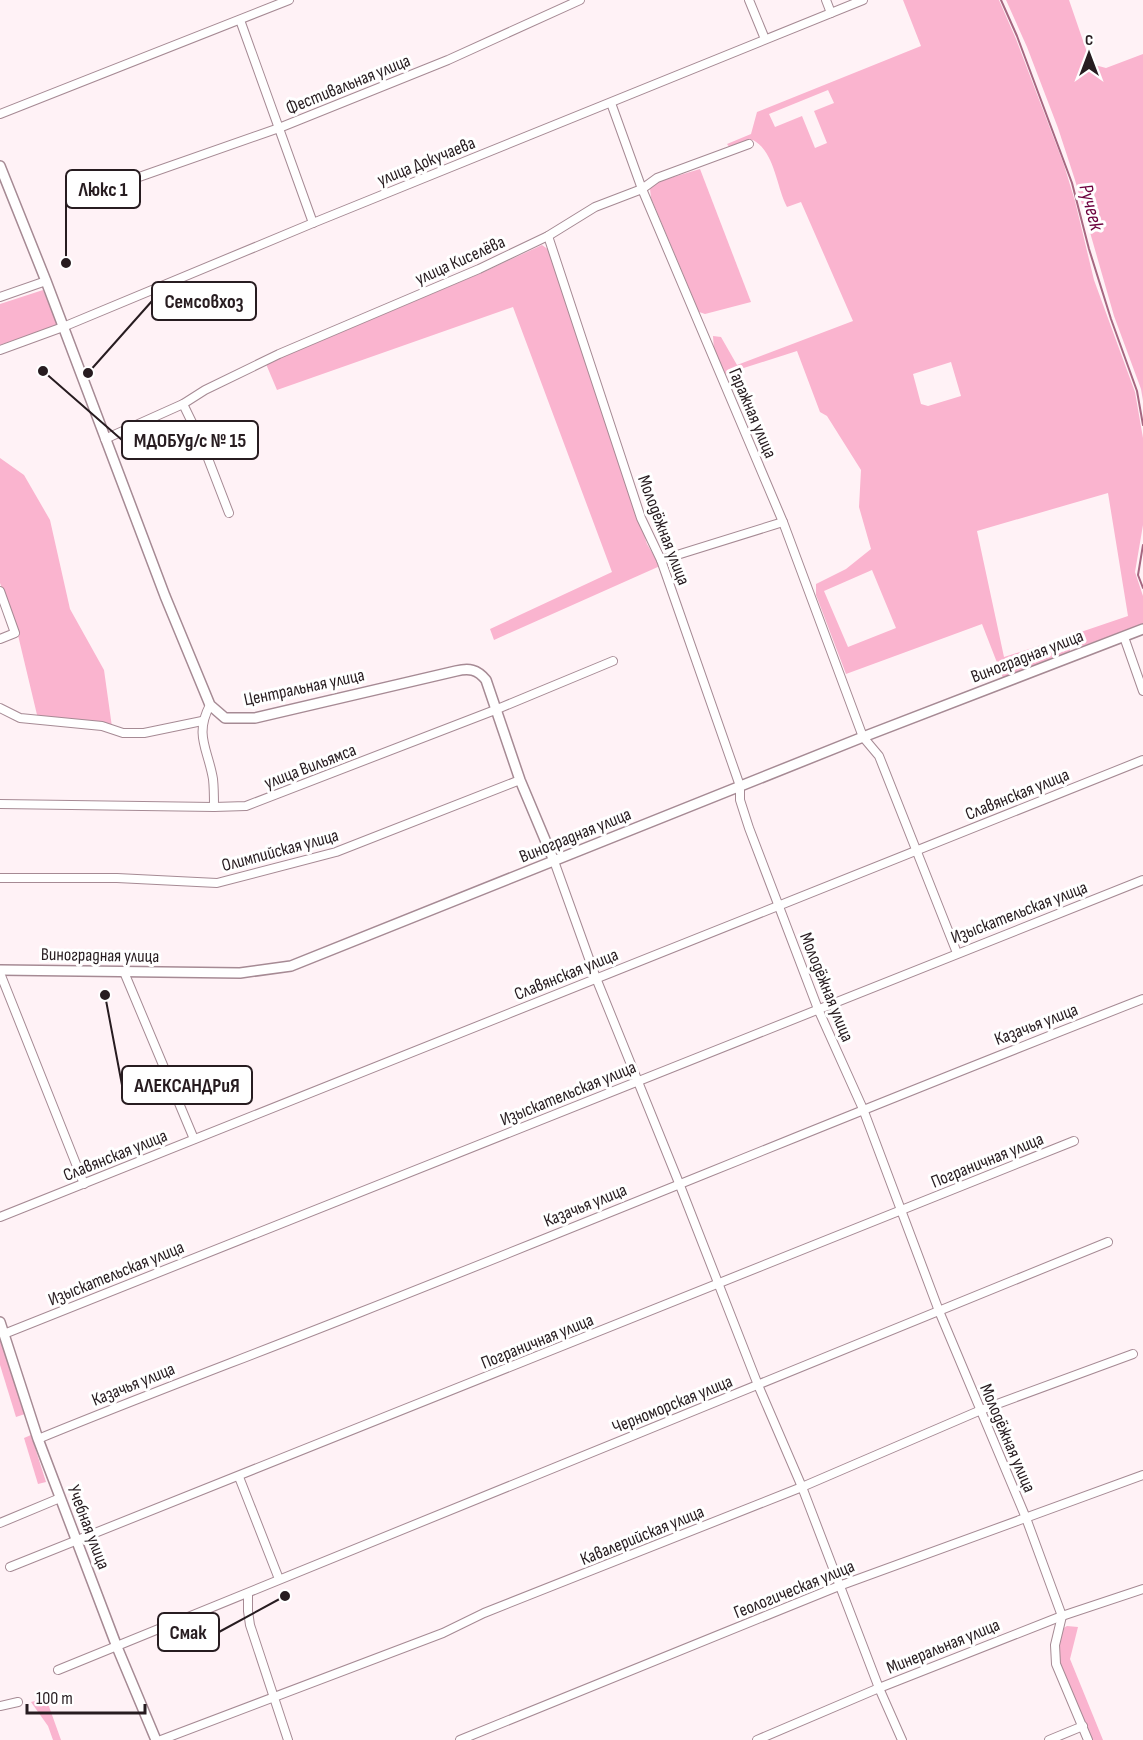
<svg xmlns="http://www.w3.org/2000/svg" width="1143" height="1740" viewBox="0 0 1143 1740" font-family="'Sofia Sans Condensed',sans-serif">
	<rect width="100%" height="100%" fill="#fff2f6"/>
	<!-- green -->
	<g fill="#fab4cf" fill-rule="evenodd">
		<path d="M903 0H999L1016 39 1064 165 1075 201 1094 280 1135 392 1143 438V525L1135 572 1143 596V624L1083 646 1076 641 1075 634 1128 616 1108 493 977 531 1004 657 1066 637 1070 641V651L1003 678 982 624 846 674 816 595V584L846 569 871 549 859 507 861 470 827 416 820 412 797 351 725 374 714 351 713 336 721 337 737 365 853 321 801 202 787 207C776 186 775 152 753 140L730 148 727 144 751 134 757 112 921 46ZM828 90 834 103 814 111 827 143 815 148 802 116 775 127 769 114ZM951 362 961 396 928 406 921 404 913 374ZM872 570 896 628 848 647 824 591Z"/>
		<path d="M1006 0H1069L1091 64 1106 68 1143 54V401L1141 389 1114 316 1075 180 1058 128 1027 47Z"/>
		<path d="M700 169 751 302 705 314 699 312 651 198 650 189 660 181Z"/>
		<path d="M542 245 549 250 647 544 660 566 494 640 490 629 612 572 513 307 277 390 266 364 486 271Z"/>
		<path d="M43 290 58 325 0 345V304Z"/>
		<path d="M0 458 24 475 50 520 70 609 104 670 112 727 38 719 17 631 0 583Z"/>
		<path d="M0 1337 25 1414 16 1417 0 1365Z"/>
		<path d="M31 1435 46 1482 38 1484 24 1438Z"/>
		<path d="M1067 1626 1078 1627 1070 1659 1103 1740H1092L1059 1663 1060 1630Z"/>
		<path d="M46 1698 61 1740H53L48 1726 31 1702Z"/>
	</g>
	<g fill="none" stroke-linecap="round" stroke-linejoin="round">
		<!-- stream -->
		<g stroke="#a66781" stroke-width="2">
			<path d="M1001 0 1017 36 1072 183 1089 249 1111 319 1137 391 1143 425"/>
			<path d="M1143 545 1138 575 1143 588"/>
		</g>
		<!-- minor casing -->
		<g stroke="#a68a94" stroke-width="10">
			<g id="minor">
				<path d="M749 0 765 39"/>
				<path d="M826 0 831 13"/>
				<path d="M240 20 313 223"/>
				<path d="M611 103 642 189 783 522 863 737 879 756 957 953"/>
				<path d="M0 114 289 0"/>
				<path d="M122 183 279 128 448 60 580 0"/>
				<path d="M548 236 641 518 661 560 740 786V800L749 828 818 1009 863 1109 939 1311 1026 1518 1062 1616 1055 1645 1056 1664 1088 1740"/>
				<path d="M0 297 46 281"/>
				<path d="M0 350 63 327 313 223 863 0"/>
				<path d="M183 404 202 443 229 513"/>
				<path d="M105 439 183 404 205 390 279 354 479 269 548 236 595 207 642 189 657 178 749 144"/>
				<path d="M661 560 783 522"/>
				<path d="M0 591 15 633 0 639"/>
				<path d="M1124 637 1143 691"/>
				<path d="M210 705C194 735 208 749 213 779 214 788 214 798 214 807"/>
				<path d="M0 708 20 718 102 726 123 733H144L202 721"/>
				<path d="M0 804 214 807 246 806 495 710 613 661"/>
				<path d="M554 861 596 978 679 1183 758 1385 802 1487 879 1688 902 1740"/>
				<path d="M0 878H117L217 883 336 852 520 780"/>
				<path d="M124 972 194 1139"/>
				<path d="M0 973 84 1184"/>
				<path d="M0 1217 1143 760"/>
				<path d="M4 1334 1143 880"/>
				<path d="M38 1439C145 1395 253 1355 361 1312 622 1209 881 1101 1143 999"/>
				<path d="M239 1477 279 1579"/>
				<path d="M0 1523 60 1498"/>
				<path d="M10 1567 1074 1141"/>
				<path d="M248 1594V1611L250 1625 288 1740"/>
				<path d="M58 1670 1108 1242"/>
				<path d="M0 1706 18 1702"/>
				<path d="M161 1740 443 1633 484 1613 802 1487 981 1410 1133 1354"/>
				<path d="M460 1740 839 1586 1143 1475"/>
				<path d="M757 1740 879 1688 1062 1616 1143 1589"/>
				<path d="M1049 1740 1083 1726"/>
			</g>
		</g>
		<!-- tertiary casing -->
		<g stroke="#a68a94" stroke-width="12">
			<g id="tertiary">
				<path d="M0 166 46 281 165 596 210 705 225 718H255L456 671C469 668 477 669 486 680L520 780 554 861"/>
				<path d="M0 970 240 973 291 966 863 737 1143 629"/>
				<path d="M0 1322 38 1439 117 1647 156 1740"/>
			</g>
		</g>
		<!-- minor -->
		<use href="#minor" stroke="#fff" stroke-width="8"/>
		<!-- tertiary -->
		<use href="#tertiary" stroke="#fff" stroke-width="9"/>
	</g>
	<g text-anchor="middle" stroke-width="6" stroke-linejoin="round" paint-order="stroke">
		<!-- street labels -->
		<g font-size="18" fill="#271c20" stroke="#fff">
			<text transform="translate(348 84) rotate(-22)" y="6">Фестивальная улица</text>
			<text transform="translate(426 161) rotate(-22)" y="6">улица Докучаева</text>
			<text transform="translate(460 260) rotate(-24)" y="6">улица Киселёва</text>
			<text transform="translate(753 413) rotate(67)" y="6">Гаражная улица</text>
			<text transform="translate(664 530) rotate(69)" y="6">Молодёжная улица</text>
			<text transform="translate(1027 656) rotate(-21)" y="6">Виноградная улица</text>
			<text transform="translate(304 687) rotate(-12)" y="6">Центральная улица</text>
			<text transform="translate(310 766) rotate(-21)" y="6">улица Вильямса</text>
			<text transform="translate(1017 794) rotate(-22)" y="6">Славянская улица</text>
			<text transform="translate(575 835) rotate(-22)" y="6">Виноградная улица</text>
			<text transform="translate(280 850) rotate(-15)" y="6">Олимпийская улица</text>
			<text transform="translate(1019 912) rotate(-21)" y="6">Изыскательская улица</text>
			<text transform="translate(100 955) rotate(1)" y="6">Виноградная улица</text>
			<text transform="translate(566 974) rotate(-22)" y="6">Славянская улица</text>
			<text transform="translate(827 987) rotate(68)" y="6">Молодёжная улица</text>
			<text transform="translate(1036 1024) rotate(-21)" y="6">Казачья улица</text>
			<text transform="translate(568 1093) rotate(-22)" y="6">Изыскательская улица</text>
			<text transform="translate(115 1155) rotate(-22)" y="6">Славянская улица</text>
			<text transform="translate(987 1160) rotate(-22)" y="6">Пограничная улица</text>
			<text transform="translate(585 1205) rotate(-22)" y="6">Казачья улица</text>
			<text transform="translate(116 1273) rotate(-22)" y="6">Изыскательская улица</text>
			<text transform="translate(537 1341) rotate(-22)" y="6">Пограничная улица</text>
			<text transform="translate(133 1384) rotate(-22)" y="6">Казачья улица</text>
			<text transform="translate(672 1404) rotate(-22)" y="6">Черноморская улица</text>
			<text transform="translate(1008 1438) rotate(67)" y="6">Молодёжная улица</text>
			<text transform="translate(89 1527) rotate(69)" y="6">Учебная улица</text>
			<text transform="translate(642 1535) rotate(-22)" y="6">Кавалерийская улица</text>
			<text transform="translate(794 1589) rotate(-22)" y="6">Геологическая улица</text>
			<text transform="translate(943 1646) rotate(-22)" y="6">Минеральная улица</text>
		</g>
		<!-- water labels -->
		<g font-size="20" font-style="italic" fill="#6c003e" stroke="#fff">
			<text transform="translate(1092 207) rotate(75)" y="7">Ручеек</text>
		</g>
	</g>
	<!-- callouts -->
	<path fill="none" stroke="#271c20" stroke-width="2" d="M66 263L66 189M88 373L152 301M43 371L122 440M105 995L122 1085M285 1596L219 1632"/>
	<g fill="#271c20" stroke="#fff" stroke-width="2">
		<circle cx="66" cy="263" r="6"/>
		<circle cx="88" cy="373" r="6"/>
		<circle cx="43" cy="371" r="6"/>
		<circle cx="105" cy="995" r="6"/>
		<circle cx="285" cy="1596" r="6"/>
	</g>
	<g fill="#fff" stroke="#271c20" stroke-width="2">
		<rect x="66" y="170" width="74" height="38" rx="6"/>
		<rect x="152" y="282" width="104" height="38" rx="6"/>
		<rect x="122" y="421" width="136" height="38" rx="6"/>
		<rect x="122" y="1066" width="130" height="38" rx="6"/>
		<rect x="158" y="1613" width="61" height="38" rx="6"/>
	</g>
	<g font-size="20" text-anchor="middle" font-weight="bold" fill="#271c20">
		<text x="103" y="196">Люкс 1</text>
		<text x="204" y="308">Семсовхоз</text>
		<text x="190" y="447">МДОБУд/с № 15</text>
		<text x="187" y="1092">АЛЕКСАНДРиЯ</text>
		<text x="188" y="1639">Смак</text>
	</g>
	<!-- north arrow -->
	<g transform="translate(1089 54)" stroke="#ffffff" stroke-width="4.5" paint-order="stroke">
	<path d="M0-4.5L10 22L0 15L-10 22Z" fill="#271c20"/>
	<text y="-9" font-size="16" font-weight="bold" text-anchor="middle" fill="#271c20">С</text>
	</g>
	<!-- scale -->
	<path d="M27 1704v9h118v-9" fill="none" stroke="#271c20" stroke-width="3"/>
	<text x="36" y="1704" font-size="18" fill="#271c20" stroke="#ffffff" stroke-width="4.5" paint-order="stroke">100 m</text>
</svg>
